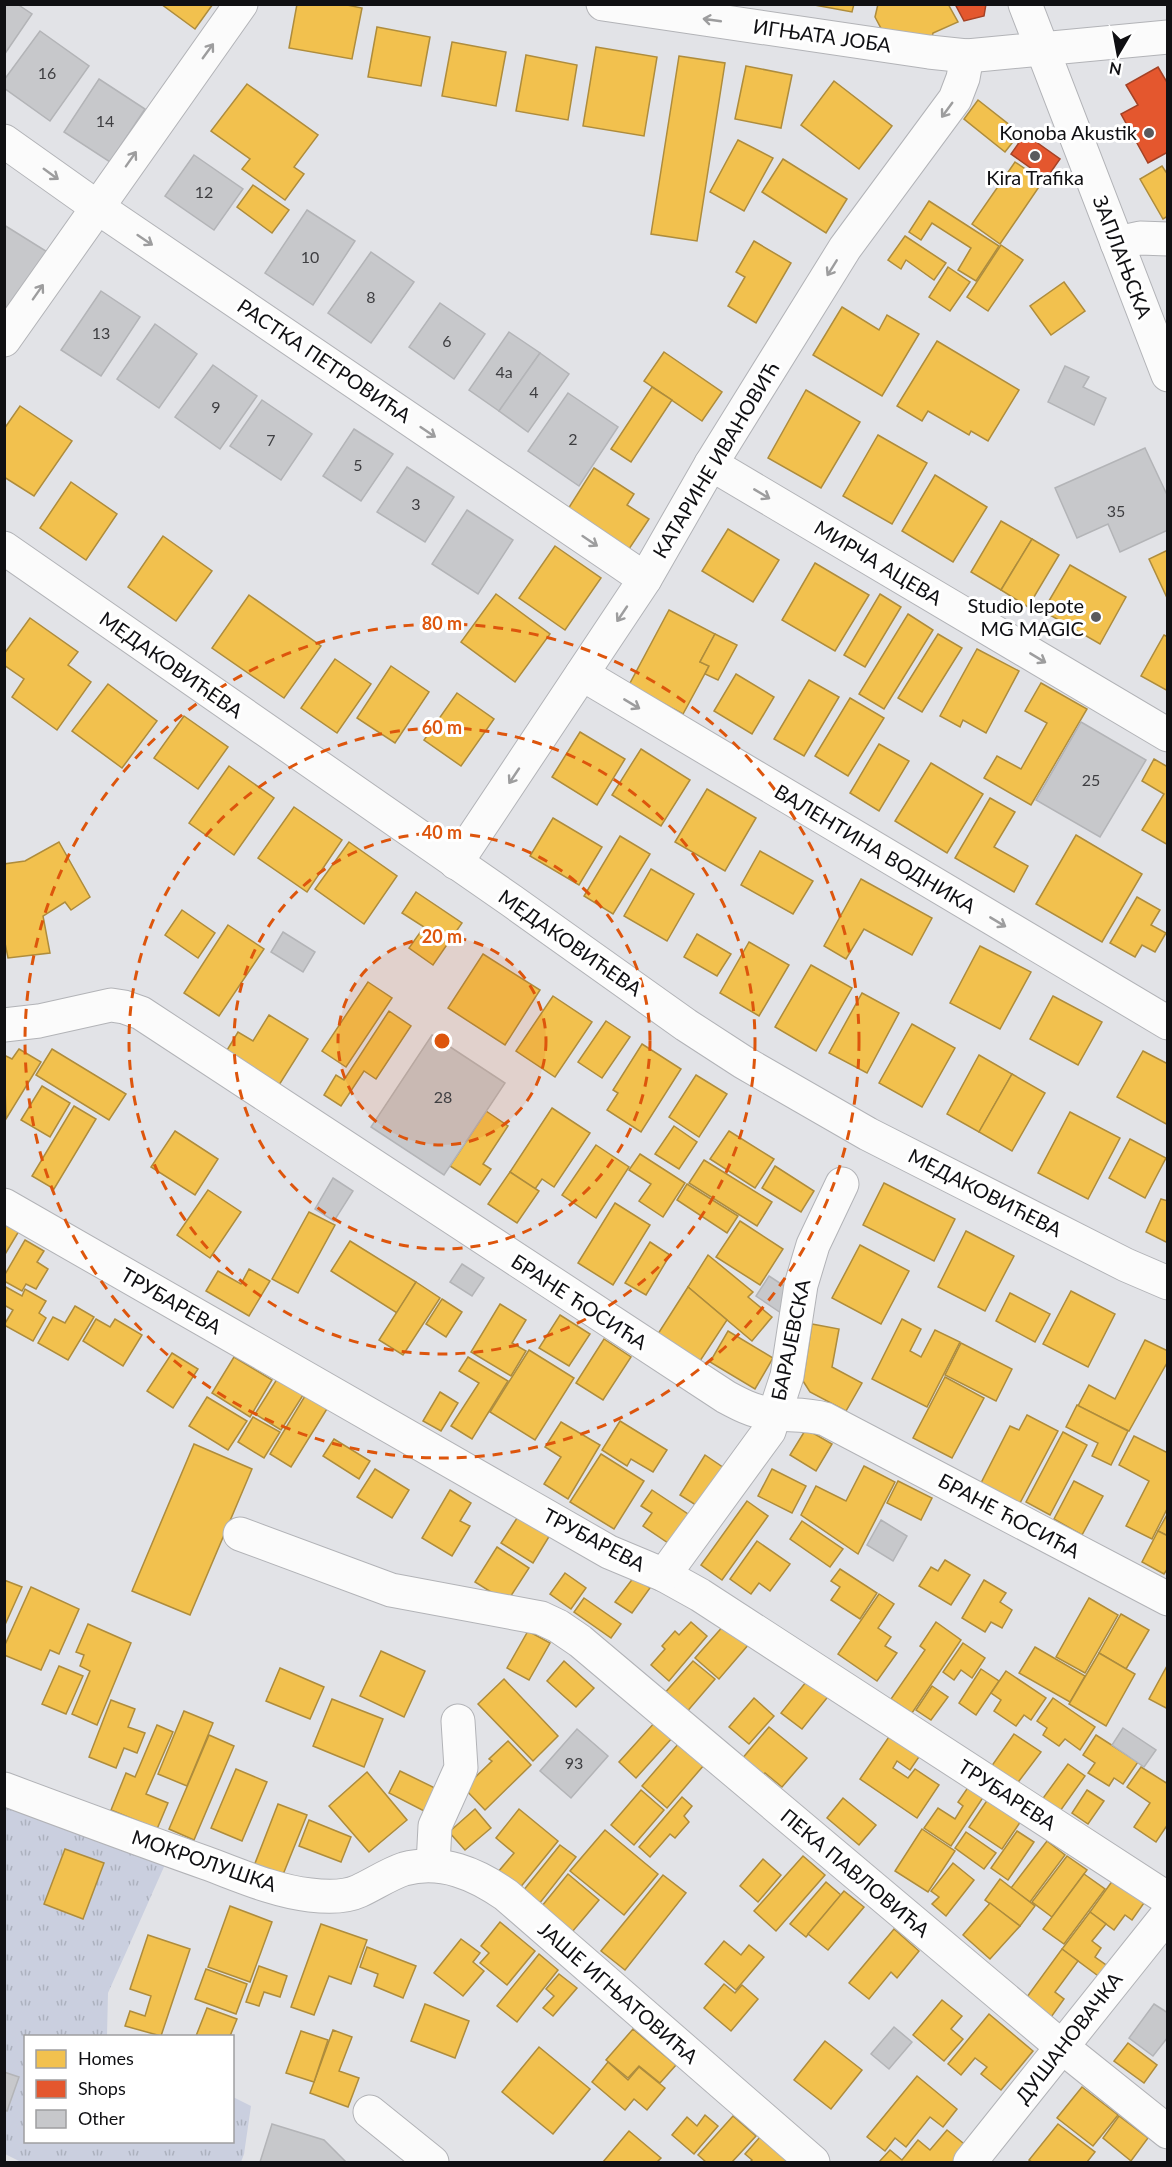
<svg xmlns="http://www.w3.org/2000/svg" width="1172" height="2167" viewBox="0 0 1172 2167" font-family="Lato,sans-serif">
	<defs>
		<pattern id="grass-tufts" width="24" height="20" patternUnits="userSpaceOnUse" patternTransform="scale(1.5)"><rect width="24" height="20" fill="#cacfdf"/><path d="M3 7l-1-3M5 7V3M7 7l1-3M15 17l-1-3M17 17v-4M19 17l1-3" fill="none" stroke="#acb1be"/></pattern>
	</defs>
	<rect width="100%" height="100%" fill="#e2e3e7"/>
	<!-- grass -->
	<path fill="url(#grass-tufts)" d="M4 1790 171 1851 108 1993 107 2036H26V2142H232L233 2097 251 2106 244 2154 241 2162H21L5 2154Z"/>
	<!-- homes -->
	<g fill="#f2c14e" stroke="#ae8c3c" stroke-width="1.5">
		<path d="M161 4H213L195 29Z"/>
		<path d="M297 4H342L362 8 352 59 289 48Z"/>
		<path d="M809 4H854L852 12Z"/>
		<path d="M878 4H948L958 22 933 33 931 41 883 32 875 17Z"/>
		<path d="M377 27 430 37 421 86 368 77Z"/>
		<path d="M452 42 506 52 496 106 442 96Z"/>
		<path d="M596 47 657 57 644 136 583 126Z"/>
		<path d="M526 55 577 65 568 120 516 111Z"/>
		<path d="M679 56 725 63 697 241 651 234Z"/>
		<path d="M746 66 792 75 781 128 735 119Z"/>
		<path d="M834 81 892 126 859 169 801 125Z"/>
		<path d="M247 84 318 135 294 167 304 174 285 200 242 169 250 159 211 131Z"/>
		<path d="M978 100 1020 133 1005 152 964 119Z"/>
		<path d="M738 140 773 158 744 211 710 192Z"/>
		<path d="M783 159 847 199 826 233 762 192Z"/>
		<path d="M1015 162 1043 181 1000 244 972 224Z"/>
		<path d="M1162 166 1168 175V216L1163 219 1140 179Z"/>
		<path d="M253 185 289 210 272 233 237 207Z"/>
		<path d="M929 201 999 246 976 281 958 270 971 248 932 223 921 240 909 232Z"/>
		<path d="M905 236 946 263 934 280 906 260 901 269 888 260Z"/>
		<path d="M754 241 791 263 756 323 728 306 745 277 736 272Z"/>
		<path d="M1001 245 1023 260 988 311 967 297Z"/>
		<path d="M948 267 970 282 950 311 929 297Z"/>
		<path d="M1064 282 1085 311 1051 335 1030 306Z"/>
		<path d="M842 307 879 330 887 315 919 334 882 396 813 355Z"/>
		<path d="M937 341 1019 390 988 441 971 431 969 435 928 411 922 421 897 406Z"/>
		<path d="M664 352 722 392 702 421 644 381Z"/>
		<path d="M652 387 672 400 631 462 611 449Z"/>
		<path d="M806 390 860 422 821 488 768 458Z"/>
		<path d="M20 406 72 441 34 496 4 477V429Z"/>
		<path d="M878 435 927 463 892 524 843 496Z"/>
		<path d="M594 468 634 494 627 505 649 519 629 549 568 509Z"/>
		<path d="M935 475 987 507 953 562 902 531Z"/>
		<path d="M71 482 117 514 86 560 40 528Z"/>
		<path d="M1001 521 1032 539 1001 590 971 572Z"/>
		<path d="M728 529 779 560 753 602 702 571Z"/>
		<path d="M163 536 212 571 176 621 128 587Z"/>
		<path d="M1032 539 1059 555 1028 607 1001 590Z"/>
		<path d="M555 546 601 578 565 630 519 598Z"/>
		<path d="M1168 550V600L1149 559Z"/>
		<path d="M815 563 869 595 835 651 782 620Z"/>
		<path d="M1070 565 1126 597 1100 644 1043 611Z"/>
		<path d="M496 594 550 634 515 682 461 642Z"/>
		<path d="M880 594 901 607 865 667 844 655Z"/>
		<path d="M249 595 321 646 284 698 212 648Z"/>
		<path d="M669 610 715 634 700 662 709 666 683 714 629 685Z"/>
		<path d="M908 614 933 630 884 709 859 694Z"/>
		<path d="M30 618 78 652 68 665 91 682 57 730 12 697 24 679 4 665V654Z"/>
		<path d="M715 634 737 645 718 680 705 674 709 666 700 662Z"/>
		<path d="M938 634 962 648 922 712 898 698Z"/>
		<path d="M1164 635 1168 637V691L1141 676Z"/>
		<path d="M977 649 1019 671 986 733 963 720 960 727 940 716Z"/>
		<path d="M335 659 371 684 337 733 301 708Z"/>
		<path d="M391 666 429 692 395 743 357 718Z"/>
		<path d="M736 674 774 697 752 734 714 711Z"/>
		<path d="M809 680 839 697 804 756 774 739Z"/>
		<path d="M1041 683 1087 709 1031 805 984 778 997 756 1021 769 1047 723 1025 711Z"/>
		<path d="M108 684 157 721 122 768 72 731Z"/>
		<path d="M457 693 494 719 461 766 424 740Z"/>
		<path d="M850 698 884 718 848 776 815 756Z"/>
		<path d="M184 716 228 747 198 789 154 758Z"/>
		<path d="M580 732 625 759 597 805 552 777Z"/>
		<path d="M879 744 909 761 879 811 850 793Z"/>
		<path d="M641 749 690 780 661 826 612 795Z"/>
		<path d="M1154 759 1168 767V845L1142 830 1164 794 1142 781Z"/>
		<path d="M931 763 983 794 947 853 895 821Z"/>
		<path d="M229 766 274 798 234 855 189 823Z"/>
		<path d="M707 789 756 818 725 871 675 842Z"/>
		<path d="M990 798 1015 812 994 847 1028 866 1014 892 955 858Z"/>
		<path d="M294 807 342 840 307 892 258 858Z"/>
		<path d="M553 818 602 847 579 885 530 856Z"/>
		<path d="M1076 835 1142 874 1102 942 1036 904Z"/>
		<path d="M620 836 650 854 613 914 584 896Z"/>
		<path d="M59 842 90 897 71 910 65 902 43 916 50 953 8 958 4 938V864L25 861Z"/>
		<path d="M349 842 397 876 364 924 315 889Z"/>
		<path d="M760 851 813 881 793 914 741 885Z"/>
		<path d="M651 869 694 894 667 941 624 916Z"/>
		<path d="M861 879 932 918 912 955 864 929 846 959 824 946Z"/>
		<path d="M416 892 462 923 433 965 409 948 424 927 402 913Z"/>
		<path d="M1137 897 1160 910 1151 925 1166 933 1155 952 1142 945 1135 957 1110 943Z"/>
		<path d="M182 910 215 933 198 958 165 935Z"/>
		<path d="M228 925 264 949 219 1016 184 993Z"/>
		<path d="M697 934 731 954 717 976 684 957Z"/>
		<path d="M749 942 789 965 759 1016 720 993Z"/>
		<path d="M980 946 1031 972 1000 1029 950 1003Z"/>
		<path d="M483 954 540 990 505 1045 448 1008Z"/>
		<path d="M811 965 852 988 816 1051 775 1027Z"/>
		<path d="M368 982 392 998 346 1067 322 1051Z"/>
		<path d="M862 993 899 1013 867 1073 829 1053Z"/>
		<path d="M553 996 592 1022 555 1077 516 1051Z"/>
		<path d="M1053 996 1102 1022 1078 1065 1030 1039Z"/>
		<path d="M389 1011 411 1026 376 1079 364 1071 341 1106 324 1095 336 1075 344 1080Z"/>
		<path d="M269 1015 308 1039 274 1093 221 1060 238 1032 253 1041Z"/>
		<path d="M606 1021 630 1037 602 1078 578 1062Z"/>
		<path d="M912 1024 955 1048 922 1107 879 1083Z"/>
		<path d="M642 1044 681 1069 641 1132 607 1110 618 1093 613 1090Z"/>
		<path d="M19 1049 41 1062 6 1119 4 1055 12 1059Z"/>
		<path d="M52 1049 126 1094 109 1120 36 1075Z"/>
		<path d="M1143 1051 1168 1064V1125L1117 1097Z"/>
		<path d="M979 1055 1012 1074 979 1132 947 1114Z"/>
		<path d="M1012 1074 1045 1093 1012 1151 979 1132Z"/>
		<path d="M696 1075 727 1094 699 1137 669 1117Z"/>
		<path d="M42 1086 70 1103 50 1137 21 1120Z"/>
		<path d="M74 1106 96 1119 54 1189 32 1176Z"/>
		<path d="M552 1108 590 1133 554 1187 542 1179 535 1189 510 1172Z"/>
		<path d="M486 1111 508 1126 483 1164 491 1169 480 1185 450 1166Z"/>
		<path d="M1070 1112 1120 1138 1088 1199 1038 1173Z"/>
		<path d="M674 1126 697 1142 679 1169 655 1154Z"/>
		<path d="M175 1131 218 1159 195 1195 151 1167Z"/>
		<path d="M729 1131 774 1159 755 1188 710 1159Z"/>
		<path d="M1130 1139 1166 1158 1145 1198 1109 1178Z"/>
		<path d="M596 1145 629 1167 596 1218 562 1195Z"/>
		<path d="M640 1154 685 1183 663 1217 639 1201 651 1184 629 1170Z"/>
		<path d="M704 1160 772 1202 757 1226 689 1183Z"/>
		<path d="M775 1166 814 1191 801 1212 762 1188Z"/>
		<path d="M510 1172 539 1191 517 1223 488 1204Z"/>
		<path d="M884 1183 955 1219 934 1261 863 1225Z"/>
		<path d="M687 1184 738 1216 727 1233 677 1200Z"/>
		<path d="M208 1190 241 1212 210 1258 177 1235Z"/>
		<path d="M1161 1199 1168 1201V1243L1146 1232Z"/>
		<path d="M615 1203 650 1225 613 1285 578 1263Z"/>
		<path d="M309 1212 335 1225 298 1293 272 1279Z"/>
		<path d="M740 1221 783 1249 760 1285 716 1257Z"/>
		<path d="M4 1223 19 1231 4 1256Z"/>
		<path d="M966 1231 1014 1256 985 1311 938 1287Z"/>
		<path d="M25 1240 44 1251 37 1262 48 1269 36 1289 26 1284 22 1291 4 1281V1276Z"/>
		<path d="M350 1241 416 1282 397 1313 331 1271Z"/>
		<path d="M650 1242 670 1255 646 1295 625 1283Z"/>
		<path d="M860 1245 909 1271 881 1324 832 1298Z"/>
		<path d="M708 1255 753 1292 748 1297 772 1317 752 1341 688 1287Z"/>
		<path d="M249 1269 270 1281 249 1316 206 1291 218 1271 241 1284Z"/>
		<path d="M416 1282 440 1298 403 1355 379 1340Z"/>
		<path d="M4 1286 22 1296 25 1289 46 1301 39 1313 46 1318 33 1341 4 1325 13 1310 4 1305Z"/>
		<path d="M688 1287 727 1320 698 1364 656 1337Z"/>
		<path d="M1071 1291 1115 1314 1088 1367 1043 1344Z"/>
		<path d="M1010 1293 1050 1314 1035 1342 996 1321Z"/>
		<path d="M442 1299 462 1312 446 1337 426 1324Z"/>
		<path d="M500 1304 526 1320 512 1343 526 1351 511 1376 471 1352Z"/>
		<path d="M75 1306 94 1317 68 1360 38 1343 53 1317 65 1323Z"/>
		<path d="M560 1315 590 1334 569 1366 539 1348Z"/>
		<path d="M96 1319 110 1327 115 1319 142 1335 123 1366 83 1341Z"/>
		<path d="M902 1319 921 1329 910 1351 921 1357 935 1330 960 1342 927 1407 872 1379Z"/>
		<path d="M812 1324 839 1329 832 1367 862 1383 846 1411 810 1392 803 1381Z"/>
		<path d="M728 1331 773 1358 755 1389 710 1362Z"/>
		<path d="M604 1339 631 1357 603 1400 576 1383Z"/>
		<path d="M1145 1340 1168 1351V1361L1129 1431 1078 1406 1089 1385 1115 1399Z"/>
		<path d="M961 1343 1012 1369 996 1401 945 1375Z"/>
		<path d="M529 1350 574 1378 535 1440 490 1412Z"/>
		<path d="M172 1353 198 1369 173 1408 147 1391Z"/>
		<path d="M234 1357 272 1380 250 1417 212 1393Z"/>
		<path d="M468 1357 508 1381 472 1439 451 1426 479 1383 459 1371Z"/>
		<path d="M279 1376 305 1392 281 1430 255 1414Z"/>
		<path d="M945 1377 984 1398 952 1458 913 1438Z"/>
		<path d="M308 1391 330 1404 291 1467 270 1454Z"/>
		<path d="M440 1392 458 1403 441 1431 423 1421Z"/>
		<path d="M207 1397 247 1421 228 1450 189 1426Z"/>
		<path d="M1077 1405 1128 1431 1111 1465 1092 1456 1098 1443 1066 1427Z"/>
		<path d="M1027 1415 1058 1431 1020 1503 981 1483 1010 1426 1019 1430Z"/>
		<path d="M253 1417 280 1432 264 1458 238 1442Z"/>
		<path d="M620 1421 667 1450 653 1472 631 1459 627 1466 602 1450Z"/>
		<path d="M561 1422 600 1445 568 1499 544 1484 561 1457 545 1447Z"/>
		<path d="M806 1429 832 1444 816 1471 790 1455Z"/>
		<path d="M1063 1432 1087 1445 1050 1515 1026 1502Z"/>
		<path d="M1134 1436 1168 1453V1507L1152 1539 1126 1526 1149 1481 1119 1465Z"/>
		<path d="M334 1439 370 1461 359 1479 323 1456Z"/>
		<path d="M194 1444 252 1469 190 1615 132 1591Z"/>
		<path d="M601 1454 644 1481 614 1529 570 1502Z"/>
		<path d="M705 1455 727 1470 702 1509 680 1495Z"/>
		<path d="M864 1466 895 1482 858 1554 801 1515 816 1486 846 1501Z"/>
		<path d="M375 1469 409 1490 392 1518 357 1497Z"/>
		<path d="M772 1469 806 1486 792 1513 758 1496Z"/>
		<path d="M898 1481 932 1498 921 1520 887 1503Z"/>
		<path d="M1074 1481 1103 1496 1082 1535 1054 1519Z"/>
		<path d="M450 1490 471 1503 460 1521 470 1526 452 1556 422 1538Z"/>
		<path d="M652 1490 694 1518 674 1547 643 1526 652 1513 641 1506Z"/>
		<path d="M747 1501 768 1516 722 1580 701 1565Z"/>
		<path d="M1168 1513V1536L1158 1531Z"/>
		<path d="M519 1515 550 1535 533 1563 501 1543Z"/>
		<path d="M802 1521 843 1549 830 1567 790 1539Z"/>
		<path d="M1158 1531 1168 1536V1568L1164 1574 1142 1562Z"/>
		<path d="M757 1541 790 1564 770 1591 759 1583 751 1594 730 1579Z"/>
		<path d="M497 1547 529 1568 507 1602 475 1582Z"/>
		<path d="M945 1560 970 1575 951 1605 919 1586 931 1567 938 1571Z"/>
		<path d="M840 1569 877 1593 860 1619 831 1600 840 1587 831 1581Z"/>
		<path d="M565 1573 586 1588 571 1609 550 1594Z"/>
		<path d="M634 1577 650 1588 632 1613 615 1602Z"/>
		<path d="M4 1580 22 1587 4 1627Z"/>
		<path d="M984 1580 1006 1593 1000 1602 1012 1610 1002 1628 991 1622 985 1632 962 1618Z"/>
		<path d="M31 1587 79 1609 59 1654 50 1650 41 1670 4 1655V1647Z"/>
		<path d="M879 1594 894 1604 878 1628 891 1637 885 1646 897 1653 877 1681 838 1654Z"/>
		<path d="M584 1598 621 1624 611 1638 574 1612Z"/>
		<path d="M1089 1598 1118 1615 1085 1673 1056 1657Z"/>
		<path d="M1121 1614 1149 1630 1126 1669 1099 1653Z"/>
		<path d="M691 1622 707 1636 669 1681 651 1665 665 1649 662 1646 675 1631 679 1635Z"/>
		<path d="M936 1622 961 1640 912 1713 891 1699 925 1650 920 1646Z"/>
		<path d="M88 1624 131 1643 97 1725 72 1714 90 1671 80 1666 84 1655 76 1652Z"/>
		<path d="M725 1624 749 1644 719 1679 695 1658Z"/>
		<path d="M528 1631 550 1643 529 1680 507 1668Z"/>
		<path d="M963 1643 985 1658 972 1678 961 1670 954 1680 943 1672Z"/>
		<path d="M1035 1647 1085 1676 1070 1702 1019 1673Z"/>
		<path d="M381 1651 425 1671 404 1717 360 1696Z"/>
		<path d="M1099 1653 1135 1674 1106 1726 1069 1704Z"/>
		<path d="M564 1661 594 1688 576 1707 547 1681Z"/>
		<path d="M693 1661 715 1679 685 1714 663 1695Z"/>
		<path d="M1168 1664V1709L1149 1699Z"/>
		<path d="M59 1666 83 1676 66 1714 42 1704Z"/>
		<path d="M280 1668 324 1687 310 1719 266 1701Z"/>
		<path d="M981 1669 999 1681 976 1715 959 1703Z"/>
		<path d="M1006 1671 1046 1698 1031 1720 1024 1715 1016 1726 994 1711 1001 1700 991 1693Z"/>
		<path d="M810 1677 831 1693 802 1729 781 1713Z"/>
		<path d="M504 1679 558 1736 533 1761 478 1704Z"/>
		<path d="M932 1686 948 1697 931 1720 916 1710Z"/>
		<path d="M754 1698 774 1716 749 1744 729 1727Z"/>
		<path d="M1053 1698 1095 1727 1080 1750 1065 1739 1059 1746 1043 1735 1047 1728 1037 1721Z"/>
		<path d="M332 1699 383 1719 364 1767 313 1746Z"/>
		<path d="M111 1700 135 1709 128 1727 145 1733 137 1753 124 1748 116 1768 89 1757Z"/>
		<path d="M184 1711 213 1723 187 1786 158 1774Z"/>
		<path d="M656 1721 673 1737 636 1778 619 1762Z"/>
		<path d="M157 1725 173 1732 146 1794 168 1803 157 1829 111 1810 126 1773 135 1777Z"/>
		<path d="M769 1727 807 1758 782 1787 765 1773 761 1777 741 1760Z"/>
		<path d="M893 1731 923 1751 910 1770 897 1761 893 1768 908 1778 915 1769 939 1785 917 1818 860 1779Z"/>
		<path d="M1014 1734 1041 1752 1016 1785 991 1767Z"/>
		<path d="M209 1735 234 1746 194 1840 169 1829Z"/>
		<path d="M1096 1735 1138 1762 1123 1784 1114 1778 1109 1786 1088 1773 1095 1763 1083 1755Z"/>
		<path d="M508 1741 531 1765 485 1810 464 1788 492 1761 489 1759Z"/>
		<path d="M679 1743 704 1765 667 1808 642 1786Z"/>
		<path d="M1068 1764 1085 1776 1058 1814 1041 1801Z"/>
		<path d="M1141 1767 1168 1784V1824L1156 1842 1134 1827 1150 1803 1127 1787Z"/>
		<path d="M236 1769 267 1782 242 1841 211 1828Z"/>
		<path d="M400 1771 437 1789 426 1812 389 1793Z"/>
		<path d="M367 1772 407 1820 369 1852 329 1806Z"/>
		<path d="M971 1783 986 1793 951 1846 924 1828 938 1808 955 1819 963 1806 958 1802Z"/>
		<path d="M641 1790 664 1810 634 1845 611 1825Z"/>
		<path d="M1087 1790 1104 1801 1088 1824 1072 1813Z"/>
		<path d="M990 1796 1023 1818 1002 1849 969 1827Z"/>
		<path d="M682 1797 692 1806 684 1816 689 1822 675 1838 670 1834 650 1857 639 1847Z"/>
		<path d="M843 1798 876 1825 859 1845 827 1818Z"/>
		<path d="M278 1804 307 1815 280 1882 252 1871Z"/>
		<path d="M475 1809 491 1828 465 1850 449 1832Z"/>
		<path d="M519 1809 558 1841 519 1889 498 1872 514 1853 496 1838Z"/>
		<path d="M309 1820 351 1837 341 1862 299 1846Z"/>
		<path d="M922 1829 955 1851 928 1892 895 1871Z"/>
		<path d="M605 1830 658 1874 624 1915 570 1871Z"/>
		<path d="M1017 1831 1034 1842 1008 1880 991 1868Z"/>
		<path d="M966 1832 996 1853 984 1869 955 1848Z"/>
		<path d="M1047 1841 1065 1855 1030 1902 1011 1888Z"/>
		<path d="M560 1845 576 1857 539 1904 523 1891Z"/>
		<path d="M65 1849 104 1863 83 1919 44 1904Z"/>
		<path d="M803 1856 825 1875 776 1931 754 1911Z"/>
		<path d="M1067 1856 1087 1870 1052 1917 1032 1902Z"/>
		<path d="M763 1859 781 1875 758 1902 740 1886Z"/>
		<path d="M953 1863 974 1880 946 1916 932 1904 939 1897 931 1891Z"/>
		<path d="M568 1874 599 1900 572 1932 542 1906Z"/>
		<path d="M1084 1874 1105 1889 1064 1944 1043 1929Z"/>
		<path d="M663 1875 686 1893 625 1970 601 1951Z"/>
		<path d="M1000 1879 1035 1906 1020 1926 985 1900Z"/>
		<path d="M1113 1880 1144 1903 1132 1920 1125 1915 1114 1930 1090 1912Z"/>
		<path d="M826 1882 841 1895 806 1937 790 1924Z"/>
		<path d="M844 1891 864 1907 828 1950 808 1934Z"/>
		<path d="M990 1903 1020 1926 990 1959 963 1935Z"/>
		<path d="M230 1906 272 1922 250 1982 208 1967Z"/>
		<path d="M1090 1912 1106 1924 1092 1941 1101 1948 1095 1957 1109 1967 1101 1978 1062 1949Z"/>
		<path d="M500 1922 535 1951 507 1985 480 1963 489 1953 481 1946Z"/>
		<path d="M321 1924 367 1940 351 1984 329 1976 314 2015 291 2007Z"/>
		<path d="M894 1929 919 1951 897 1978 891 1972 869 1999 849 1983Z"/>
		<path d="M148 1935 190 1949 161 2036 125 2026 130 2011 145 2016 151 1996 130 1989Z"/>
		<path d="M461 1939 480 1953 473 1962 484 1971 463 1996 434 1973Z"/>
		<path d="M724 1941 741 1955 749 1945 764 1957 736 1990 705 1964Z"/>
		<path d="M367 1947 416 1966 403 1998 374 1986 378 1974 360 1967Z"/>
		<path d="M1062 1949 1078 1961 1055 1992 1064 1999 1049 2020 1024 2001Z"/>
		<path d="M539 1954 558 1970 517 2022 497 2006Z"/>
		<path d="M259 1966 287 1976 280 1997 264 1992 259 2006 246 2002Z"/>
		<path d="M206 1969 247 1984 236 2014 195 1999Z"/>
		<path d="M559 1974 577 1988 553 2016 543 2008 554 1996 546 1989Z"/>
		<path d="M724 1984 735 1993 742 1985 758 1999 731 2031 704 2008Z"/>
		<path d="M942 2000 962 2016 951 2029 963 2039 944 2061 913 2035Z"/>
		<path d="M425 2004 469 2021 455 2058 411 2041Z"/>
		<path d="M207 2008 237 2019 230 2036H196Z"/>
		<path d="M989 2014 1033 2051 1001 2090 981 2074 987 2067 975 2058 961 2075 948 2064Z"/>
		<path d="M633 2029 676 2065 660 2083 639 2066 628 2078 606 2060Z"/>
		<path d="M333 2030 352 2037 339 2071 359 2078 348 2107 310 2093Z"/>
		<path d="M301 2031 328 2040 314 2082 286 2073Z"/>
		<path d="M825 2041 862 2070 831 2109 794 2080Z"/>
		<path d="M1128 2043 1157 2065 1144 2083 1114 2061Z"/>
		<path d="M539 2047 590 2089 553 2134 502 2092Z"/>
		<path d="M608 2062 628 2080 639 2067 665 2088 647 2110 634 2099 625 2110 592 2082Z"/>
		<path d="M917 2076 957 2109 943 2127 930 2117 906 2147 895 2138 885 2151 867 2137Z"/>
		<path d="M1082 2087 1118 2115 1093 2146 1057 2118Z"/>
		<path d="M705 2115 718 2126 694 2154 672 2135 687 2117 697 2126Z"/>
		<path d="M733 2116 756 2136 732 2162H706L698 2155Z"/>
		<path d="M1119 2116 1148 2138 1131 2161 1103 2138Z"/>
		<path d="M1058 2124 1095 2152 1087 2162H1032L1029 2160Z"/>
		<path d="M947 2130 968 2147 955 2162H879L890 2150 902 2160 918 2140 930 2150Z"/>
		<path d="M629 2131 661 2158 657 2162H603Z"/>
		<path d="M760 2137 788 2161 787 2162H750L752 2160 745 2154Z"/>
	</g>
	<!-- shops -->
	<g fill="#e4572e" stroke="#a44226" stroke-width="1.5">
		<path d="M955 4H986L984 16 964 21Z"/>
		<path d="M1158 67 1168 84V152L1148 163 1121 114 1138 105 1126 85Z"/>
		<path d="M1025 134 1060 159 1046 179 1011 154Z"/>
	</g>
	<!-- building -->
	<g fill="#c7c8cb" stroke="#b3b4b7" stroke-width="1.5">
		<path d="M4 4H17L32 14 4 55Z"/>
		<path d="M40 31 89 66 50 121 4 88V80Z"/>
		<path d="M99 79 145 109 110 162 64 132Z"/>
		<path d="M194 155 243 189 214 230 165 196Z"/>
		<path d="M307 210 355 241 313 305 265 273Z"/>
		<path d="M4 225 49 253 4 323Z"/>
		<path d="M371 252 414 282 371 343 328 313Z"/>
		<path d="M101 291 140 317 101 376 61 350Z"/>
		<path d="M440 303 485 334 454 379 409 347Z"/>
		<path d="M155 324 197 354 159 408 117 379Z"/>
		<path d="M509 332 540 353 499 411 469 390Z"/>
		<path d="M540 353 569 374 528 432 499 411Z"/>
		<path d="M213 365 257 396 220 449 175 417Z"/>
		<path d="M1065 366 1089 377 1083 387 1106 398 1094 425 1048 402Z"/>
		<path d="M568 393 618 427 579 486 528 451Z"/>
		<path d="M262 400 312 434 281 480 230 446Z"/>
		<path d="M354 429 393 454 361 501 323 476Z"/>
		<path d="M1145 448 1168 497V530L1120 552 1108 524 1077 538 1055 488Z"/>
		<path d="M407 467 454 497 425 542 377 512Z"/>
		<path d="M467 510 513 540 478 594 432 564Z"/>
		<path d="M1081 722 1146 760 1100 837 1036 800Z"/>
		<path d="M283 932 315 952 303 972 271 952Z"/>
		<path d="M432 1035 505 1083 444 1175 371 1127Z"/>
		<path d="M333 1178 353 1191 334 1221 315 1209Z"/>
		<path d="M462 1264 484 1278 472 1296 450 1282Z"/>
		<path d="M769 1276 795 1293 781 1313 756 1296Z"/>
		<path d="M881 1520 907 1536 893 1561 867 1545Z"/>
		<path d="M1123 1728 1156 1750 1144 1767 1112 1745Z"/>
		<path d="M577 1729 608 1756 571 1798 540 1771Z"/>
		<path d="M1154 2004 1168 2013V2037L1153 2056 1129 2038Z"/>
		<path d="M894 2027 912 2042 889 2069 871 2054Z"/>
		<path d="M4 2072 19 2077 7 2111 4 2110Z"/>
		<path d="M272 2124 324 2140 346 2162H260Z"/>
	</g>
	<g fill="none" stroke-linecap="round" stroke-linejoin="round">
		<!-- minor casing -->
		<g stroke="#b2b3b7" stroke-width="35">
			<g id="minor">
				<path d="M603 4 929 52 967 56 1168 37"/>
				<path d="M4 141 97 207 645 579"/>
				<path d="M1117 243 1140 238 1168 239"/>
				<path d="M4 340 241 4"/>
				<path d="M711 464 1168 735"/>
				<path d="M4 548 512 901 686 1025 743 1062 868 1134 1126 1265 1168 1283"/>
				<path d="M582 674 1168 1023"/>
				<path d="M456 863 645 579 711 464 845 248 955 99 963 78 967 56"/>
				<path d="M4 1025 39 1021 111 1005 124 1007 141 1013 726 1397C739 1404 752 1411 767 1413 786 1416 805 1413 825 1419L1168 1599"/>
				<path d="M4 1205 609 1552 664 1575 700 1595 1168 1899"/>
				<path d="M240 1534 391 1590 541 1618 558 1626 580 1641 1062 2047 1168 2132"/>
				<path d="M664 1575 769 1431 787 1376 801 1285 813 1245 842 1184"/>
				<path d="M4 1789C71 1814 138 1839 206 1863 239 1875 274 1891 310 1895 326 1897 344 1898 359 1891 374 1884 389 1874 404 1869 442 1859 476 1874 506 1895L813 2162"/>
				<path d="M433 1865 435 1826 461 1768 458 1721"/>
				<path d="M370 2112 432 2162"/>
				<path d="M970 2162 1168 1914"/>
			</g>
		</g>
		<!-- major casing -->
		<g stroke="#b2b3b7" stroke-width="35">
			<path id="major" d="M1025 4 1168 375"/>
		</g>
		<!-- minor -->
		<use href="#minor" stroke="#fbfbfb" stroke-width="33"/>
		<!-- major -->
		<use href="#major" stroke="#fbfbfb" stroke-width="33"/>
	</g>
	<!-- one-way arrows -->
	<defs><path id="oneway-shaft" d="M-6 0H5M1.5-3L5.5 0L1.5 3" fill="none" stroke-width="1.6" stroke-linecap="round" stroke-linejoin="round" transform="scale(1.5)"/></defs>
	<g stroke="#9d9d9e">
		<use href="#oneway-shaft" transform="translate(712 20) rotate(-172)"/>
		<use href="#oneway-shaft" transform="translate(208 51) rotate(-54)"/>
		<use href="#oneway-shaft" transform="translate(947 110) rotate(126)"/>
		<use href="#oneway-shaft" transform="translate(131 159) rotate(-55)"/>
		<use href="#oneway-shaft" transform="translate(51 174) rotate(36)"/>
		<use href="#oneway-shaft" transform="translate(145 240) rotate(34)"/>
		<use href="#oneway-shaft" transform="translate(832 268) rotate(122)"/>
		<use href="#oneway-shaft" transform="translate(38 292) rotate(-55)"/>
		<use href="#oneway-shaft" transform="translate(428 432) rotate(34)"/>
		<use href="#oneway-shaft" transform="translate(762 494) rotate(31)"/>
		<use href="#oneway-shaft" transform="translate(590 541) rotate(34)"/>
		<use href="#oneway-shaft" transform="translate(622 614) rotate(124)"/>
		<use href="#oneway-shaft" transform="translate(1038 658) rotate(31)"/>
		<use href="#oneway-shaft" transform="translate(632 704) rotate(31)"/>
		<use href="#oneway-shaft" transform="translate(514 776) rotate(124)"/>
		<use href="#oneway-shaft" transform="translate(998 922) rotate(31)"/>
	</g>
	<!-- distance rings -->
	<circle cx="442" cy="1041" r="104" fill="#dd550c" fill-opacity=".12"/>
	<g fill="none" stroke="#dd550c" stroke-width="3" stroke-dasharray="10 8">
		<circle cx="442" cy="1041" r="104"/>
		<circle cx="442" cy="1041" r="208"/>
		<circle cx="442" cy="1041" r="313"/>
		<circle cx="442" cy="1041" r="417"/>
	</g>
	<!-- markers -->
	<g fill="#5a5a5d" stroke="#fff" stroke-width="2">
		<circle cx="1149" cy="133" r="6"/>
		<circle cx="1035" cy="156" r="6"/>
		<circle cx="1096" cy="617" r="6"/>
	</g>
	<g text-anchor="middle" stroke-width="6" stroke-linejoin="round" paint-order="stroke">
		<!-- number labels -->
		<g font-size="16" fill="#3e3e41">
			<text x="47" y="79">16</text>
			<text x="105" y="127">14</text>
			<text x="204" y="198">12</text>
			<text x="310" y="263">10</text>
			<text x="371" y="303">8</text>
			<text x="101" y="339">13</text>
			<text x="447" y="347">6</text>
			<text x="504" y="378">4a</text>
			<text x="534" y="398">4</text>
			<text x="216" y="413">9</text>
			<text x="573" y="445">2</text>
			<text x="271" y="446">7</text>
			<text x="358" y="471">5</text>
			<text x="416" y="510">3</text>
			<text x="1116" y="517">35</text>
			<text x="1091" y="786">25</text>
			<text x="443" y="1103">28</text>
			<text x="574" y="1769">93</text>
		</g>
		<!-- street labels -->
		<g font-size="20" fill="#101013" stroke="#fff">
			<text transform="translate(822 36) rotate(8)" y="7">ИГЊАТА ЈОБА</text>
			<text transform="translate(1122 257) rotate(69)" y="7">ЗАПЛАЊСКА</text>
			<text transform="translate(324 361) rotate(34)" y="7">РАСТКА ПЕТРОВИЋА</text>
			<text transform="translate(716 460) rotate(-59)" y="7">КАТАРИНЕ ИВАНОВИЋ</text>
			<text transform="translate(878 563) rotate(31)" y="7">МИРЧА АЦЕВА</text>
			<text transform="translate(171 665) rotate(35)" y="7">МЕДАКОВИЋЕВА</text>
			<text transform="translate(875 849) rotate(31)" y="7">ВАЛЕНТИНА ВОДНИКА</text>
			<text transform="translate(570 943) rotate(35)" y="7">МЕДАКОВИЋЕВА</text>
			<text transform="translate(985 1193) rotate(27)" y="7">МЕДАКОВИЋЕВА</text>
			<text transform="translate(171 1301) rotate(30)" y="7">ТРУБАРЕВА</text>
			<text transform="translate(579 1302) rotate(33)" y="7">БРАНЕ ЋОСИЋА</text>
			<text transform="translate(791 1340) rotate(-78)" y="7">БАРАЈЕВСКА</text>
			<text transform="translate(1009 1516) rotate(28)" y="7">БРАНЕ ЋОСИЋА</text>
			<text transform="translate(594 1540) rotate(28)" y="7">ТРУБАРЕВА</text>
			<text transform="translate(1007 1795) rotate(33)" y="7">ТРУБАРЕВА</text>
			<text transform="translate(204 1861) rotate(19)" y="7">МОКРОЛУШКА</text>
			<text transform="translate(855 1873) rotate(40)" y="7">ПЕКА ПАВЛОВИЋА</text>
			<text transform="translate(618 1993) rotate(41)" y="7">ЈАШЕ ИГЊАТОВИЋА</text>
			<text transform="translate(1069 2038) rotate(-52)" y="7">ДУШАНОВАЧКА</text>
		</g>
		<!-- poi labels -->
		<g font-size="20" fill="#101013" stroke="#fff" text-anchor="end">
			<text x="1137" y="140">Konoba Akustik</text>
			<text x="1035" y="185" text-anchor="middle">Kira Trafika</text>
			<text x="1084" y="613">Studio lepote<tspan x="1084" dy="23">MG MAGIC</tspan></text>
		</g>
	</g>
	<circle cx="442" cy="1041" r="9" fill="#dd550c" stroke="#fff" stroke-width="3"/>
	<g font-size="18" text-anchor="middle" font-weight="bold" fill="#dd550c" stroke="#fff" stroke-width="6" stroke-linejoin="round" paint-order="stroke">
		<text x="442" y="630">80 m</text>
		<text x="442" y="734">60 m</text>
		<text x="442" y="839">40 m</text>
		<text x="442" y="943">20 m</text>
	</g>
	<!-- border -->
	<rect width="1172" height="2167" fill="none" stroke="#101013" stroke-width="12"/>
	<!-- legend -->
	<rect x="24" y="2035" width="210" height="108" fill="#ffffff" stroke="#9f9fa1" stroke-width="1.5"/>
	<rect x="36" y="2050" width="30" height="18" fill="#f2c14e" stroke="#9f9fa1" stroke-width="1.5"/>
	<text x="78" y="2065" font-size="18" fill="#101013">Homes</text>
	<rect x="36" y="2080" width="30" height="18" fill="#e4572e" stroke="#9f9fa1" stroke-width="1.5"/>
	<text x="78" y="2095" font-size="18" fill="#101013">Shops</text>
	<rect x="36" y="2110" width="30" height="18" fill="#c7c8cb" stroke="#9f9fa1" stroke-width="1.5"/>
	<text x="78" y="2125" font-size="18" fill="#101013">Other</text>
	<!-- north arrow -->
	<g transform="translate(1118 54) rotate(190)" stroke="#ffffff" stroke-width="4.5" paint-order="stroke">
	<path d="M0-4.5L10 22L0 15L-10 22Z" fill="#101013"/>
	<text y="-9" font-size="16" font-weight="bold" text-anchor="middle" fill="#101013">N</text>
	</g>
</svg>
